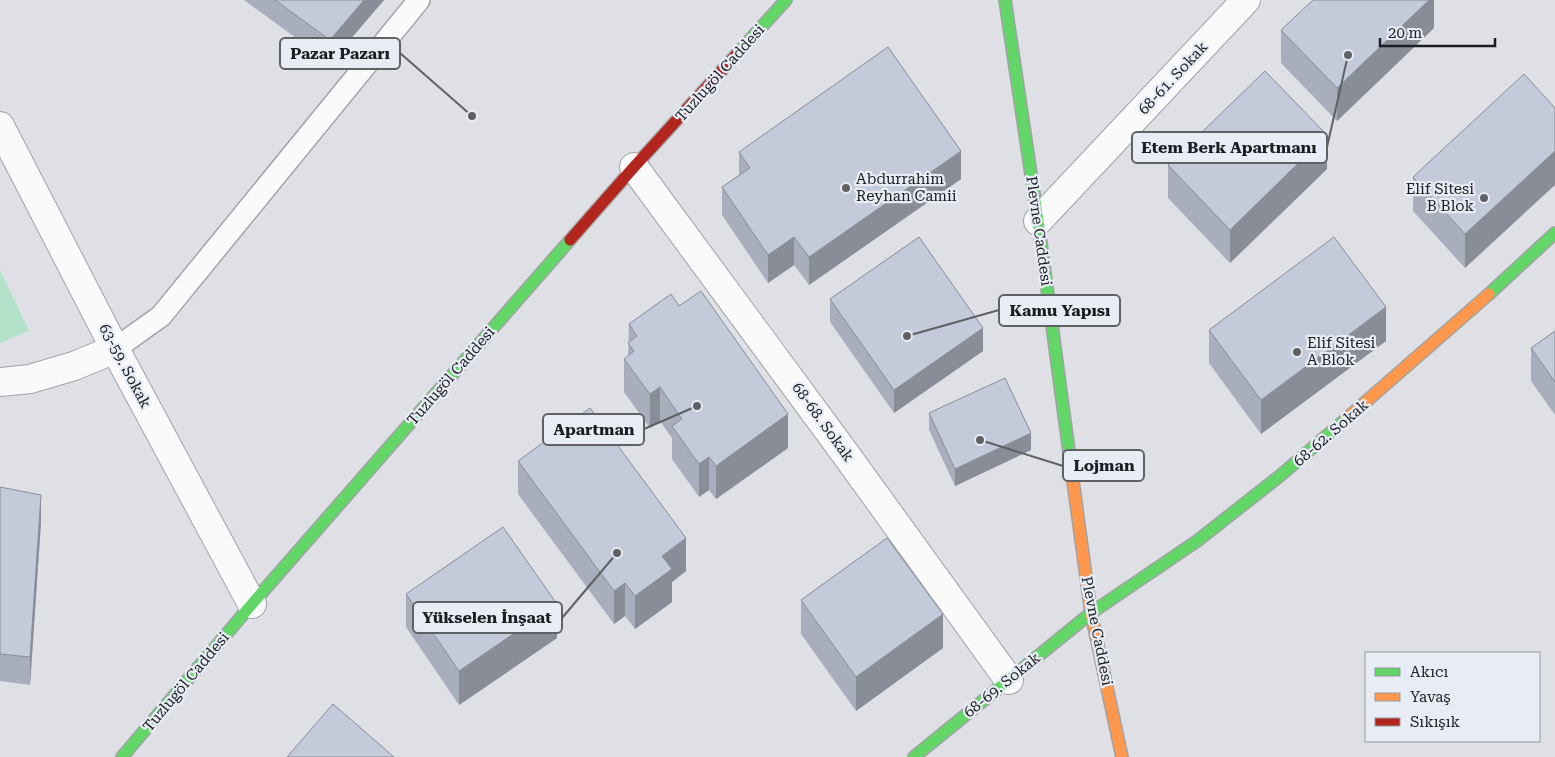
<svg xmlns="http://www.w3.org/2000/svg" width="1555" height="757" viewBox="0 0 1555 757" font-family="'Roboto Serif',serif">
	<rect width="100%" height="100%" fill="#dee0e5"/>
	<!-- green -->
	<path fill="#b2e2ca" d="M0 270 29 331 0 343Z"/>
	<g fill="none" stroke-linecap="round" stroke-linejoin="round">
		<!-- lane casing -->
		<g stroke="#a2a3a6" stroke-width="24">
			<path id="lane" d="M115 349 161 316 419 0"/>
		</g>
		<!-- street casing -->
		<g stroke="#a2a3a6" stroke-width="30">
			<g id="street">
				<path d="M0 126 115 349 252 604"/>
				<path d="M634 167 844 452 1009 680"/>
				<path d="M1038 221 1246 0"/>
				<path d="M0 382 30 379 74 366 115 349"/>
			</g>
		</g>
		<!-- fast casing -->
		<g stroke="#a2a3a6" stroke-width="14">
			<g id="fast">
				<path d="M1005 0 1038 221 1070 459"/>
				<path d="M736 55 786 0"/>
				<path d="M1489 294 1555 233"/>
				<path d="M122 757 252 604 570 240"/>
				<path d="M914 757 1091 613 1197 541 1281 475 1346 419"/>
			</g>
		</g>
		<!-- slow casing -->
		<g stroke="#a2a3a6" stroke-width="14">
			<g id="slow">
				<path d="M1346 419 1489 294"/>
				<path d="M1070 459 1091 613 1122 757"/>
			</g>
		</g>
		<!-- jam casing -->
		<g stroke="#a2a3a6" stroke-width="14">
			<path id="jam" d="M570 240 634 167 736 55"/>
		</g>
		<!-- lane -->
		<use href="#lane" stroke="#fafafb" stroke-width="21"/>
		<!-- street -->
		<use href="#street" stroke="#fafafb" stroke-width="28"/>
		<!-- fast -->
		<use href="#fast" stroke="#63d668" stroke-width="11"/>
		<!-- slow -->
		<use href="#slow" stroke="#ff974d" stroke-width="11"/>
		<!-- jam -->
		<use href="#jam" stroke="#b3261e" stroke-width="11"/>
	</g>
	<!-- wall -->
	<g fill="#a8aebb">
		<path d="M244 0H384L330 63Z"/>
		<path d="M1434 0V28L1337 121 1281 63V30Z"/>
		<path d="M1555 108 1465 268 1413 211V177Z"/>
		<path d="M739 152 961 179 809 285 794 265 768 283 722 215V187L739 175Z"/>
		<path d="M1168 165 1327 169 1230 263 1168 198Z"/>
		<path d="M830 299 983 351 894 413 830 322Z"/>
		<path d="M679 306 788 448 716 499 709 490 699 497 672 459V438L660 421 650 428 624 392V359L628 356 629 324Z"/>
		<path d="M1209 330 1386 341 1261 434 1209 363Z"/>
		<path d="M1555 331V415L1531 381V348Z"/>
		<path d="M929 413 1031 450 955 486 929 430Z"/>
		<path d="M518 461 686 571 672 582V602L635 629 625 616 614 624 518 494Z"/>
		<path d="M0 487 41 522 30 685 0 681Z"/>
		<path d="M406 594 557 638 459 705 406 627Z"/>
		<path d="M801 600 943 648 856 711 801 634Z"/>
	</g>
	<!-- shaded-wall -->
	<g fill="#888d98">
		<path d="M364 0H384L330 63V40Z"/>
		<path d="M1429 0H1434V28L1337 121V88Z"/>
		<path d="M1327 135V169L1230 263V230Z"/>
		<path d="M961 151V179L809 285V257Z"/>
		<path d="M1555 151V185L1465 268V234Z"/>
		<path d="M794 237V265L768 283V255Z"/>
		<path d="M1386 307V341L1261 434V400Z"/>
		<path d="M983 328V351L894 413V390Z"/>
		<path d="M660 387V421L650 428V394Z"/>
		<path d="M788 414V448L716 499V466Z"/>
		<path d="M1031 433V450L955 486V469Z"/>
		<path d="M709 457V490L699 497V464Z"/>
		<path d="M41 495V522L30 685V657Z"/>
		<path d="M686 538V571L672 582V602L635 629V596L662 556Z"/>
		<path d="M625 583V616L614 624V591Z"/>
		<path d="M557 604V638L459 705V671Z"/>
		<path d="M943 614V648L856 711V677Z"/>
	</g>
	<!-- building -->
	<g fill="#c3cad9" stroke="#888d98">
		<path d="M275 0H364L330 40Z"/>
		<path d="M1313 0H1429L1337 88 1281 30Z"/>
		<path d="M888 47 961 151 809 257 794 237 768 255 722 187 750 168 739 152Z"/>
		<path d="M1265 71 1327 135 1230 230 1168 165Z"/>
		<path d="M1524 74 1555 108V151L1465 234 1413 177Z"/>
		<path d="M919 237 983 328 894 390 830 299Z"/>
		<path d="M1334 237 1386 307 1261 400 1209 330Z"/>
		<path d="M701 291 788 414 716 466 709 457 699 464 672 426 682 419 660 387 650 394 624 359 634 351 628 343 637 336 629 324 671 294 679 306Z"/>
		<path d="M1555 331V382L1531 348Z"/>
		<path d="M1005 378 1031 433 955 469 929 413Z"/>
		<path d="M590 408 686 538 662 556 672 569 635 596 625 583 614 591 518 461Z"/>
		<path d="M0 487 41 495 30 657 0 654Z"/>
		<path d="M503 527 557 604 459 671 406 594Z"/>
		<path d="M887 538 943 614 856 677 801 600Z"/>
		<path d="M333 704 394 757H287Z"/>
	</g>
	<!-- markers -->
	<g fill="#606165" stroke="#e8ecf5" stroke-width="2">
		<circle cx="846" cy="188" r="5"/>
		<circle cx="1484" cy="198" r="5"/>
		<circle cx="1297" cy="352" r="5"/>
	</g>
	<g text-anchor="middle" stroke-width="4.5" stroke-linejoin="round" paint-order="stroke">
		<!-- street labels -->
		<g font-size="15" fill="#1c1d20" stroke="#e8ecf5">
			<text transform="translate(720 73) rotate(-48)" y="5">Tuzlugöl Caddesi</text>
			<text transform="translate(1173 78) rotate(-47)" y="5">68-61. Sokak</text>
			<text transform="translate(1039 231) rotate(82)" y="5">Plevne Caddesi</text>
			<text transform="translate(125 366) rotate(62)" y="5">63-59. Sokak</text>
			<text transform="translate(451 376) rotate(-49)" y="5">Tuzlugöl Caddesi</text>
			<text transform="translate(823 422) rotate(54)" y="5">68-68. Sokak</text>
			<text transform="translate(1331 433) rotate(-41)" y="5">68-62. Sokak</text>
			<text transform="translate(1097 631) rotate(79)" y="5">Plevne Caddesi</text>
			<text transform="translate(186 682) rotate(-50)" y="5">Tuzlugöl Caddesi</text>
			<text transform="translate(1002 685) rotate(-39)" y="5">68-69. Sokak</text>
		</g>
		<!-- poi labels -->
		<g font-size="15" fill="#1c1d20" stroke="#e8ecf5" text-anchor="start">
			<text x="856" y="184">Abdurrahim<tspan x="856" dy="17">Reyhan Camii</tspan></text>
			<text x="1474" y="194" text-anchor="end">Elif Sitesi<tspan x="1474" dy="17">B Blok</tspan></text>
			<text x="1307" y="348">Elif Sitesi<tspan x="1307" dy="17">A Blok</tspan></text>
		</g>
	</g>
	<!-- callouts -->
	<path fill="none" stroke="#606165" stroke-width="2" d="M472 116L400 53M1348 55L1327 147M907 336L999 310M697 406L644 429M980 440L1063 466M617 553L562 618"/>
	<g fill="#606165" stroke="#e8ecf5" stroke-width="2">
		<circle cx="472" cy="116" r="5"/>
		<circle cx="1348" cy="55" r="5"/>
		<circle cx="907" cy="336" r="5"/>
		<circle cx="697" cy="406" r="5"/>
		<circle cx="980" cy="440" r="5"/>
		<circle cx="617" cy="553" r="5"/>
	</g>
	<g fill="#e8ecf5" stroke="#606165" stroke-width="2">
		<rect x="280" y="38" width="120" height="31" rx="5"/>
		<rect x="1132" y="132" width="195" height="31" rx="5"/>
		<rect x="999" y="295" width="121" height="31" rx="5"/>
		<rect x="543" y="414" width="101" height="31" rx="5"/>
		<rect x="1063" y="450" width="81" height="31" rx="5"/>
		<rect x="413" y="602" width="149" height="31" rx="5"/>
	</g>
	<g font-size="16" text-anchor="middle" font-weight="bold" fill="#1c1d20">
		<text x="340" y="59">Pazar Pazarı</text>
		<text x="1229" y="153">Etem Berk Apartmanı</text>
		<text x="1060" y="316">Kamu Yapısı</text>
		<text x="594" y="435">Apartman</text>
		<text x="1104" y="471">Lojman</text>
		<text x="487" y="623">Yükselen İnşaat</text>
	</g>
	<!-- legend -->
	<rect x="1365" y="652" width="175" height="90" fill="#e8ecf5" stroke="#9699a0"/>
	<rect x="1375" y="668" width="25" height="8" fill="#63d668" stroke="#9699a0"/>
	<text x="1410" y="677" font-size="15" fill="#1c1d20">Akıcı</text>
	<rect x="1375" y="693" width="25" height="8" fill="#ff974d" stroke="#9699a0"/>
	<text x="1410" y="702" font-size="15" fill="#1c1d20">Yavaş</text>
	<rect x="1375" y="718" width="25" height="8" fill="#b3261e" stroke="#9699a0"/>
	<text x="1410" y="727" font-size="15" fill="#1c1d20">Sıkışık</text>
	<!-- scale -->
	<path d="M1380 38v8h115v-8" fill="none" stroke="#1c1d20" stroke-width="2.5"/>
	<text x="1388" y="38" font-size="15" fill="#1c1d20" stroke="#e8ecf5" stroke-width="4" paint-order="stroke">20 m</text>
</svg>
